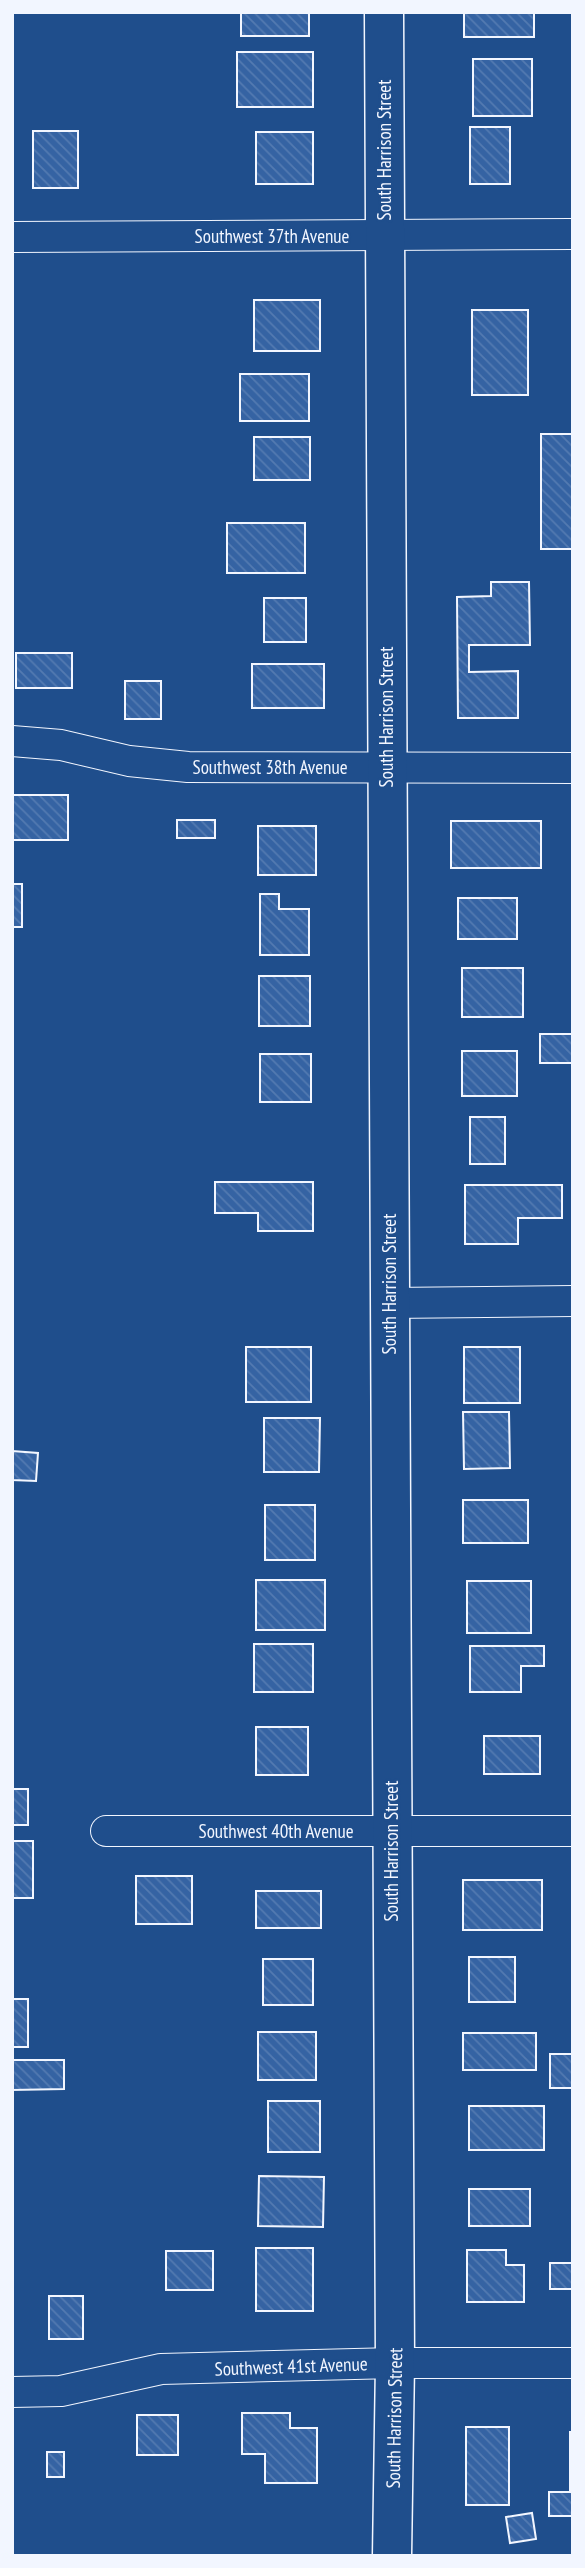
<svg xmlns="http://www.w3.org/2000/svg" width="585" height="2568" viewBox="0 0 585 2568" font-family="'PT Sans Narrow',sans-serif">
	<defs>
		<pattern id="building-back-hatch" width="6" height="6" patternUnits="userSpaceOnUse" patternTransform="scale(1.75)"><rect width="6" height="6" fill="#3563a3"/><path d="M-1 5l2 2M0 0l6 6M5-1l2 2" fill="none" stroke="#537ab1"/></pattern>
	</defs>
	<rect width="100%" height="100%" fill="#1f4e8c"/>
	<!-- building -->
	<g fill="url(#building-back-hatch)" stroke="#f2f6ff" stroke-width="2">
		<rect x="241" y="12" width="68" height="24"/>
		<rect x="464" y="12" width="70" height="25"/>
		<rect x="237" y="52" width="76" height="55"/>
		<rect x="473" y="59" width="59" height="57"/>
		<rect x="470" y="127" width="40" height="57"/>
		<rect x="33" y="131" width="45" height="57"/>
		<rect x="256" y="132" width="57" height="52"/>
		<rect x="254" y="300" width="66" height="51"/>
		<rect x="472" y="310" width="56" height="85"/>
		<rect x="240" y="374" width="69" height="47"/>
		<rect x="541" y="434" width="32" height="115"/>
		<rect x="254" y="437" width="56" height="43"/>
		<rect x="227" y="523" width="78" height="50"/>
		<path d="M491 582H529L530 645H469V672L518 671V718H458L457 597 491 596Z"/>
		<rect x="264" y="598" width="42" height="44"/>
		<rect x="16" y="653" width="56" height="35"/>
		<rect x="252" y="664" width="72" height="44"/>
		<rect x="125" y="681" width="36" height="38"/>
		<rect x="12" y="795" width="56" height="45"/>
		<rect x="177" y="820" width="38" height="18"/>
		<rect x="451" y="821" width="90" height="47"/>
		<rect x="258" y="826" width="58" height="49"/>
		<rect x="12" y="884" width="10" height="43"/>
		<path d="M260 894H279V909H309V955H260Z"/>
		<rect x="458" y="898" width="59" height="41"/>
		<rect x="462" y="968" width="61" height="49"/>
		<rect x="259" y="976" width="51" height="50"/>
		<rect x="540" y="1034" width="33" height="29"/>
		<rect x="462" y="1051" width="55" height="45"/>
		<rect x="260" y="1054" width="51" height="48"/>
		<rect x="470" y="1117" width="35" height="47"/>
		<path d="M215 1182H313V1231H258V1213H215Z"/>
		<path d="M465 1185H562V1218H518V1244H465Z"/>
		<rect x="246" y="1347" width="65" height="55"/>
		<rect x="464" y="1347" width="56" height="56"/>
		<path d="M463 1412H509L510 1468 464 1469Z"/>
		<path d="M264 1418H320L319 1472H264Z"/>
		<path d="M12 1451 38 1453 36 1481 12 1480Z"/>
		<rect x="463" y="1500" width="65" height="43"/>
		<rect x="265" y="1505" width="50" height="55"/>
		<rect x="256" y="1580" width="69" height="50"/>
		<rect x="467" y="1581" width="64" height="52"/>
		<rect x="254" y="1644" width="59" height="48"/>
		<path d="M470 1646H544V1666H521V1692H470Z"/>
		<rect x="256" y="1727" width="52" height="48"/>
		<rect x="484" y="1736" width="56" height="38"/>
		<rect x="12" y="1789" width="16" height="36"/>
		<rect x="12" y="1841" width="21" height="57"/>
		<rect x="136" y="1876" width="56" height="48"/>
		<rect x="463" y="1880" width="79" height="50"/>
		<rect x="256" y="1891" width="65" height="37"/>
		<rect x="469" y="1957" width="46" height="45"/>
		<rect x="263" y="1959" width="50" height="46"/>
		<rect x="12" y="1999" width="16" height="48"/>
		<rect x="258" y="2032" width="58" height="48"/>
		<rect x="463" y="2033" width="73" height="37"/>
		<rect x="550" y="2054" width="23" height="34"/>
		<path d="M12 2060H64V2089L12 2090Z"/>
		<rect x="268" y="2101" width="52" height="51"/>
		<rect x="469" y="2106" width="75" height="44"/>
		<path d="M259 2176 324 2177 323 2227 258 2226Z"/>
		<rect x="469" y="2189" width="61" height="37"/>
		<rect x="256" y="2248" width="57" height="63"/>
		<path d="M467 2250H506V2265H524V2302H467Z"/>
		<rect x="166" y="2251" width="47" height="39"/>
		<rect x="550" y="2263" width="23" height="26"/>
		<rect x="49" y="2296" width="34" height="43"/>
		<path d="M242 2413H290V2428H317V2483H265V2454H242Z"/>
		<rect x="137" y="2415" width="41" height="40"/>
		<rect x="466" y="2427" width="43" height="78"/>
		<path d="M570 2432H573V2516H549V2492H570Z"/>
		<rect x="47" y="2452" width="17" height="25"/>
		<path d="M532 2513 536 2539 510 2543 506 2517Z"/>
	</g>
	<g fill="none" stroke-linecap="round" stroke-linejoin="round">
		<!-- street casing -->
		<g stroke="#f2f6ff" stroke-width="32">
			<g id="street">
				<path d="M12 237 573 234"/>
				<path d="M12 741 61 745 129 761 188 767 573 768"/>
				<path d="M389 1303 573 1301"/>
				<path d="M106 1831H573"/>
				<path d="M12 2392 61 2391 161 2369 395 2363H573"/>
			</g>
		</g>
		<!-- secondary casing -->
		<g stroke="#f2f6ff" stroke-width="41">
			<path id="secondary" d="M384 12 395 2363 392 2556"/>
		</g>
		<!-- street -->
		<use href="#street" stroke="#1f4e8c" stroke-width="30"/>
		<!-- secondary -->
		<use href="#secondary" stroke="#1f4e8c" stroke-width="38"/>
	</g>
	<g text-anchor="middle" stroke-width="5" stroke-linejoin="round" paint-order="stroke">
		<!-- street labels -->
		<g font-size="19" fill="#f2f6ff" stroke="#1f4e8c">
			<text transform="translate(384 150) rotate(-90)" y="7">South Harrison Street</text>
			<text x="272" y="243">Southwest 37th Avenue</text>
			<text transform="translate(386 717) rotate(-90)" y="7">South Harrison Street</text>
			<text x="270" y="774">Southwest 38th Avenue</text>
			<text transform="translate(389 1284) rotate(-90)" y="7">South Harrison Street</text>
			<text x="276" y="1838">Southwest 40th Avenue</text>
			<text transform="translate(391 1851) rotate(-90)" y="7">South Harrison Street</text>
			<text transform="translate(291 2366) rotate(-2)" y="7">Southwest 41st Avenue</text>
			<text transform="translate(394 2418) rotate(-89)" y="7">South Harrison Street</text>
		</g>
	</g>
	<!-- border -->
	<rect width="585" height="2568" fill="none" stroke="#f2f6ff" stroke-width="28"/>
</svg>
